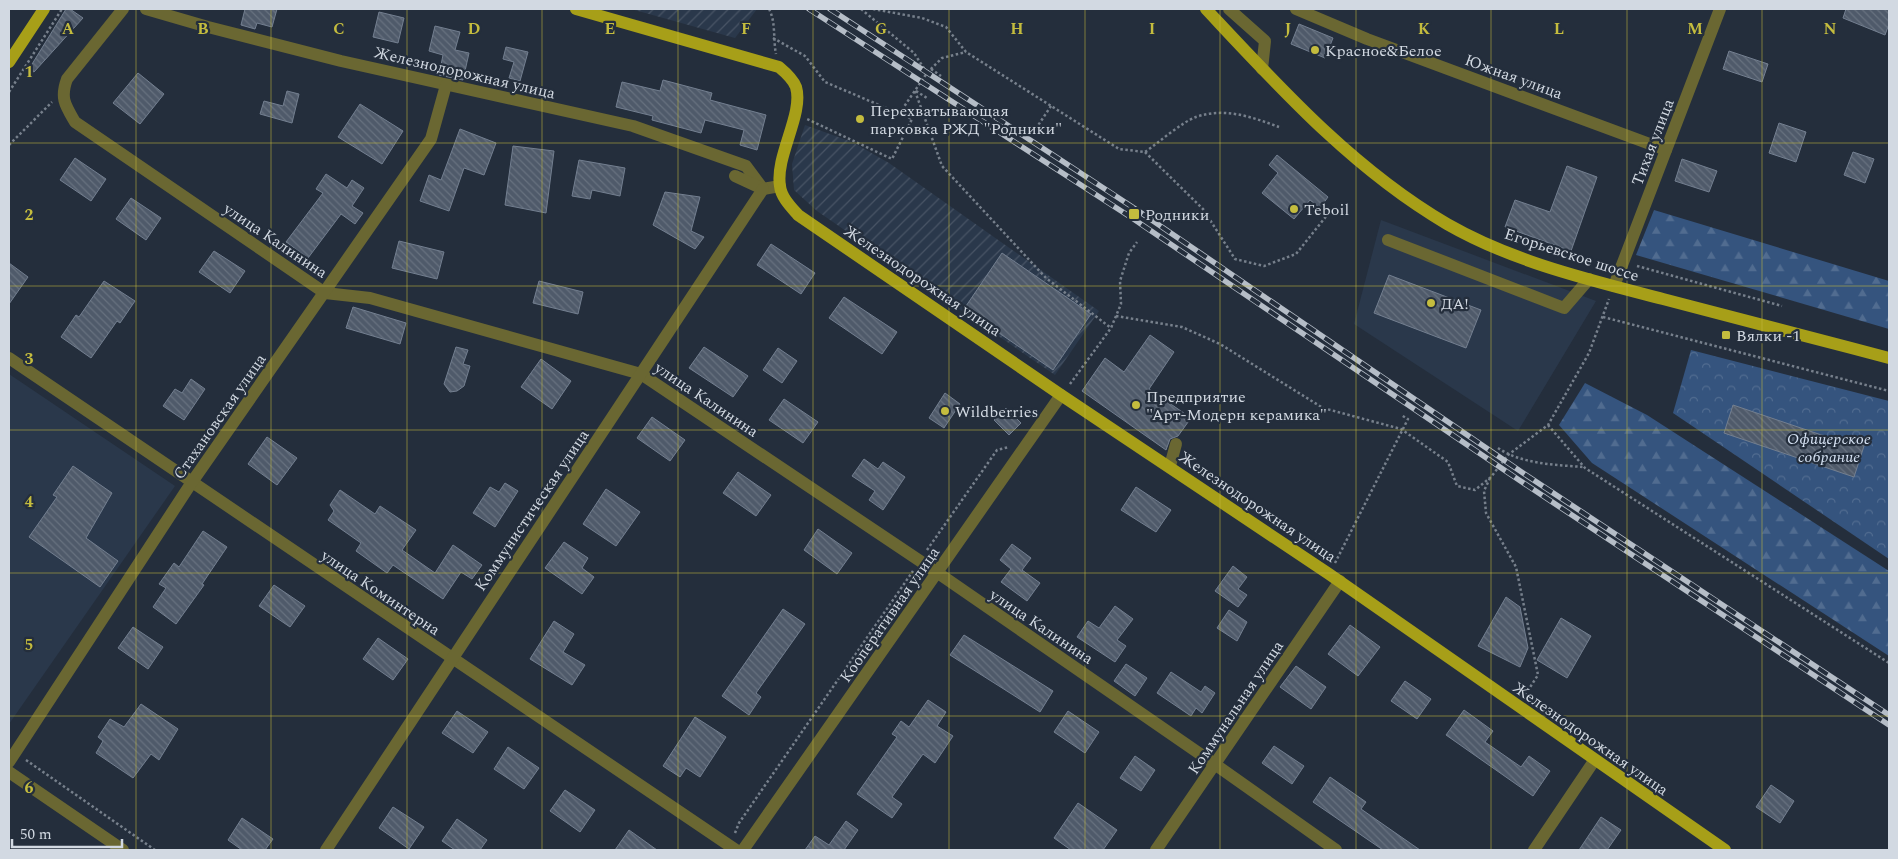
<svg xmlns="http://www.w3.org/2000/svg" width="1898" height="859" viewBox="0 0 1898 859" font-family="Spectral,serif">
	<defs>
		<pattern id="industrial-furrows" width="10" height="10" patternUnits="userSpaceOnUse" patternTransform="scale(1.25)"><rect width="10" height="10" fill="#2a384b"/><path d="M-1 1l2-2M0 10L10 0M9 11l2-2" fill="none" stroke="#485465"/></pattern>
		<pattern id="forest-firs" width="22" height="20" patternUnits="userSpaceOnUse" patternTransform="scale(1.25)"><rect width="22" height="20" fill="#35547e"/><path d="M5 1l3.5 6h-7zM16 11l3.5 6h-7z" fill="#516c90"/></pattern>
		<pattern id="park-crowns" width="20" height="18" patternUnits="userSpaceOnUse" patternTransform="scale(1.25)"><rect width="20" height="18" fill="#35547e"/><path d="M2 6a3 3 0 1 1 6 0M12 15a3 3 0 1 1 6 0" fill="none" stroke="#516c90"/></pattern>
		<pattern id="building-back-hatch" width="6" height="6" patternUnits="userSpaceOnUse" patternTransform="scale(1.25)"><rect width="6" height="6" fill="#4f5a6a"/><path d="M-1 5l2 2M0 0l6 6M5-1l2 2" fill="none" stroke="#67717f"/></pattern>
	</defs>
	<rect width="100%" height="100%" fill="#242e3c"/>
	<!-- built -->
	<g fill="#2a384b">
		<path d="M1381 220 1596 301 1518 431 1354 324Z"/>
		<path d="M9 374 175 486 9 724Z"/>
	</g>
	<!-- industrial -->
	<g fill="url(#industrial-furrows)">
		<path d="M631 9H757L735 38Z"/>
		<path d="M805 125 852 142 889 163 1099 311 1055 375 817 211 794 190 792 164Z"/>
	</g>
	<!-- forest -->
	<g fill="url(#forest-firs)">
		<path d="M1654 210 1889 281V329L1636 255Z"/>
		<path d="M1585 383 1647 415 1889 571V656L1592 463 1559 425Z"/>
	</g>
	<!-- park -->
	<path fill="url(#park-crowns)" d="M1691 350 1889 401V559L1673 413Z"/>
	<!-- building -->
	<g fill="url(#building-back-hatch)" stroke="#737f90">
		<path d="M66 9H70L83 18 34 72 29 69Z"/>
		<path d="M245 9H277L272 27 257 23 255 29 241 25Z"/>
		<path d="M1846 9H1889V24L1885 35 1843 18Z"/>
		<path d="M379 12 404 18 398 43 373 37Z"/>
		<path d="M1299 24 1333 38 1325 58 1291 44Z"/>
		<path d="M435 26 460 32 455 50 469 53 463 80 439 75 443 55 429 51Z"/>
		<path d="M506 47 528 52 520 81 509 78 514 62 503 59Z"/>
		<path d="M1729 51 1768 64 1762 82 1723 69Z"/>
		<path d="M138 73 164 94 140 124 113 103Z"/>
		<path d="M663 80 712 93 710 100 766 115 757 150 740 145 744 130 705 120 701 133 652 120 653 116 616 107 622 82 660 91Z"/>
		<path d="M287 91 299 94 292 123 260 114 264 101 283 106Z"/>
		<path d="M360 104 403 131 382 164 338 137Z"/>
		<path d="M1779 123 1806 132 1796 162 1769 153Z"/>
		<path d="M460 129 496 143 484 175 464 168 449 211 420 201 429 175 441 180Z"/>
		<path d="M513 146 554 151 546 213 505 205Z"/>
		<path d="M1853 152 1874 159 1865 183 1844 175Z"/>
		<path d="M1277 155 1328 197 1320 208 1310 200 1294 219 1262 193 1278 173 1269 165Z"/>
		<path d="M75 158 106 179 91 201 60 180Z"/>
		<path d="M1682 159 1717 171 1709 192 1675 181Z"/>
		<path d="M579 160 625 168 620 196 592 190 590 199 572 196Z"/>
		<path d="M1567 166 1597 177 1571 251 1505 227 1515 200 1550 212Z"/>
		<path d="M326 174 347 188 352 180 364 188 352 206 363 213 355 224 341 214 308 258 286 242 323 193 316 189Z"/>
		<path d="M665 192 700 197 691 231 704 237 695 249 653 225Z"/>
		<path d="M131 198 161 218 146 240 116 219Z"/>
		<path d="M399 241 444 252 437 279 392 268Z"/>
		<path d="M771 244 815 273 801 294 757 265Z"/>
		<path d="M214 251 245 271 230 293 199 272Z"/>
		<path d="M1002 253 1091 314 1053 370 964 309Z"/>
		<path d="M9 263 28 277 9 304Z"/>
		<path d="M1389 275 1481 310 1466 348 1374 313Z"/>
		<path d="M104 281 135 301 120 323 117 321 91 358 61 337 76 315 79 317Z"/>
		<path d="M539 281 583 292 578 314 533 303Z"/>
		<path d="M844 297 897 332 882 354 829 318Z"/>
		<path d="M353 307 406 323 400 344 346 328Z"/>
		<path d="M1150 335 1174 352 1149 389 1191 418 1178 436 1170 439 1166 450 1082 391 1105 358 1124 372Z"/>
		<path d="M456 347 468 350 463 364 470 366 464 386 457 391 450 392 444 384Z"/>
		<path d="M704 347 748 376 733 397 689 368Z"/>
		<path d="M778 348 797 361 782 383 763 370Z"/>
		<path d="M541 359 571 381 552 409 521 387Z"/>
		<path d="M191 379 205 389 184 420 163 406 175 389 182 393Z"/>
		<path d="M945 393 960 404 944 428 929 418Z"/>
		<path d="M784 399 818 422 803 443 769 420Z"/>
		<path d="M1733 405 1848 444 1851 438 1865 443 1854 477 1724 433Z"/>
		<path d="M1006 408 1021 423 1009 435 994 420Z"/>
		<path d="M652 417 685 440 670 461 637 438Z"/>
		<path d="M267 437 297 458 277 485 248 464Z"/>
		<path d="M864 459 878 469 883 462 905 477 883 510 869 500 875 491 852 476Z"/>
		<path d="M73 466 112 493 86 538 118 561 100 587 29 537 57 497 53 495Z"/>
		<path d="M738 472 771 495 756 516 723 493Z"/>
		<path d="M505 483 518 491 495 527 473 513 490 487 499 492Z"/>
		<path d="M1136 487 1171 510 1156 532 1121 510Z"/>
		<path d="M606 489 640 512 616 546 583 524Z"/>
		<path d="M340 490 375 514 380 506 416 530 402 550 435 573 453 545 482 565 472 579 461 572 443 599 393 565 387 573 356 551 361 543 328 520 334 511 330 505Z"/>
		<path d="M818 529 852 553 837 574 804 550Z"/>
		<path d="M203 531 227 547 202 584 204 585 176 624 153 607 166 588 159 584 174 563 179 567Z"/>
		<path d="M564 542 588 558 582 568 594 577 582 594 545 568Z"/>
		<path d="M1012 544 1031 558 1022 570 1040 583 1027 601 1001 582 1011 569 1000 560Z"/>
		<path d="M1233 566 1247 577 1238 589 1247 595 1238 607 1215 591Z"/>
		<path d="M274 585 305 606 290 627 259 606Z"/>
		<path d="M1506 597 1520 607 1528 648 1520 667 1478 646Z"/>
		<path d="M1115 606 1133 619 1117 640 1126 646 1115 662 1077 637 1088 621 1099 628Z"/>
		<path d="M783 609 805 624 756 693 761 697 749 715 722 696Z"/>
		<path d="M1229 610 1247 622 1237 641 1217 628Z"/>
		<path d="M1561 618 1591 636 1567 678 1537 660Z"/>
		<path d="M554 621 574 634 563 652 585 665 572 685 530 659Z"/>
		<path d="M1350 625 1380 647 1358 676 1328 654Z"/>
		<path d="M133 627 163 647 148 669 118 648Z"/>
		<path d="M964 635 1053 691 1040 712 950 655Z"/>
		<path d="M378 638 408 659 393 680 363 659Z"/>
		<path d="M1126 664 1147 678 1135 696 1114 681Z"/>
		<path d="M1296 666 1326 687 1311 709 1280 687Z"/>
		<path d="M1171 672 1201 692 1205 686 1215 693 1202 713 1196 708 1191 716 1157 693Z"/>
		<path d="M1405 681 1431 699 1417 719 1391 701Z"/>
		<path d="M928 700 946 712 937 726 953 736 935 763 923 754 892 797 902 804 892 818 857 794 897 737 892 734 901 721 909 727Z"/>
		<path d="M141 704 178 729 159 760 151 754 133 778 96 753 103 741 98 737 110 719 124 727Z"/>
		<path d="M1464 710 1493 731 1485 742 1521 767 1529 756 1550 771 1533 796 1446 735Z"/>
		<path d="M457 711 488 732 473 753 442 733Z"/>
		<path d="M1068 711 1099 732 1085 753 1054 732Z"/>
		<path d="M695 717 726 737 700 777 686 768 680 777 663 766Z"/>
		<path d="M1274 746 1304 766 1292 784 1262 763Z"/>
		<path d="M508 747 539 768 524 789 494 769Z"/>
		<path d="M1135 756 1155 770 1141 791 1120 778Z"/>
		<path d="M1330 777 1366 802 1361 809 1420 850H1383L1313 802Z"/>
		<path d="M1771 785 1794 801 1780 823 1756 807Z"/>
		<path d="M565 790 595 810 580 832 550 811Z"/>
		<path d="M1078 803 1117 830 1103 850H1071L1054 838Z"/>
		<path d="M393 807 424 827 409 849 379 828Z"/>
		<path d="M1601 817 1621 830 1607 850H1579Z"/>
		<path d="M242 818 273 839 265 850H242L228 840Z"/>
		<path d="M457 819 487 840 480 850H455L442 841Z"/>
		<path d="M846 821 858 830 844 850H805L815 836 829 845Z"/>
		<path d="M629 830 657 850H615Z"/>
	</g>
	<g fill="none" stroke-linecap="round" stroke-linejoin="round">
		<!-- path -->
		<g stroke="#77808c" stroke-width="2.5" stroke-dasharray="2.5 2.5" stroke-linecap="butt">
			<path d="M769 9C776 22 773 39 776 54"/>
			<path d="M861 9 914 53 927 73"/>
			<path d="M873 9 922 18 946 27 966 52 1119 149 1145 152C1158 143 1182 122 1196 117 1225 107 1252 117 1279 127"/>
			<path d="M773 38 805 56 825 82 912 119 892 159 807 119"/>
			<path d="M931 69 941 76"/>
			<path d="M915 91 942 166 1046 278 1111 328"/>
			<path d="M916 91 927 98"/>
			<path d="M9 92 62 9"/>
			<path d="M899 114 927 73 942 58 966 52"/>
			<path d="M1033 133 1051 106"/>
			<path d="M9 145 52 102"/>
			<path d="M1145 152 1203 209 1235 259 1264 266 1296 254 1332 209"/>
			<path d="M1637 266 1782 306"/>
			<path d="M1116 316 1182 327 1220 344 1323 408 1401 429 1448 462 1457 486 1475 490 1491 477 1508 455 1548 425 1589 353 1609 299"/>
			<path d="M1603 317 1889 391"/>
			<path d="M1070 384 1111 328 1121 304 1120 281 1129 253 1137 242"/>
			<path d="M1548 425 1585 468 1889 663"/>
			<path d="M1498 448C1521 464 1556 465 1584 467"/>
			<path d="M1490 478 1484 491 1486 513 1516 567 1538 675 1525 695"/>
			<path d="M927 550 997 450 1009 447"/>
			<path d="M1335 563 1408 419 1401 415"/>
			<path d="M26 760 155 850"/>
			<path d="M735 833 739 823 913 571"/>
		</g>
		<!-- minor -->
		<g stroke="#6a6732" stroke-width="12">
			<path d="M123 9 67 79C60 98 65 105 75 122L325 293 370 298 641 374 938 573 1216 765 1336 850"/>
			<path d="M146 9 208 27 341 61 633 126 746 166 763 189"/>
			<path d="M1229 9 1265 41 1262 69"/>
			<path d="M1296 9 1367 39 1666 150"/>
			<path d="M735 176 763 189 780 186"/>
			<path d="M1388 240 1564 308 1589 279"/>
			<path d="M1614 286 1720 9"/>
			<path d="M9 358 736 850"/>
			<path d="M1170 466 1176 444"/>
			<path d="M9 762 192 482 431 139 446 85"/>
			<path d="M9 772 123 850"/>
			<path d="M326 850 763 189"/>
			<path d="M743 850 1061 395"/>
			<path d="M1156 850 1340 581"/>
			<path d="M1534 850 1594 761"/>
		</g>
		<!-- major -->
		<g stroke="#a79f18" stroke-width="12">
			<path d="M576 9 779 67C785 72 793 79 796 87 804 114 775 156 780 186 781 197 791 207 798 215L1061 395 1329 574 1725 850"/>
			<path d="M1206 9C1279 87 1353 169 1447 224 1513 262 1590 280 1663 299 1739 319 1814 338 1889 358"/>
			<path d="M9 62 44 9"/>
		</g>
		<!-- rail casing -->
		<g stroke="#b5bdc7" stroke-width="5.5">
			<g id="rail">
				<path d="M809 9 1132 218 1519 480 1889 725"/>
				<path d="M830 9 1137 210 1523 473 1889 715"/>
			</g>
		</g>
		<!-- rail -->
		<use href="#rail" stroke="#242e3c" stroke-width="4" stroke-dasharray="11" stroke-linecap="butt"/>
	</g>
	<!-- grid -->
	<path fill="none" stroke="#c4bc3e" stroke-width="1" stroke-opacity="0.55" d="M136 9V850M271 9V850M407 9V850M542 9V850M678 9V850M813 9V850M949 9V850M1085 9V850M1220 9V850M1356 9V850M1491 9V850M1627 9V850M1762 9V850M9 143H1889M9 286H1889M9 430H1889M9 573H1889M9 716H1889"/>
	<!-- markers -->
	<g fill="#c4bc3e" stroke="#242e3c" stroke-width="2">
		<circle cx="1315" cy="50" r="5"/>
		<circle cx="860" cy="119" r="5"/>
		<circle cx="1294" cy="209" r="5"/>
		<rect x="1128" y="208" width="12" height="12" rx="2.5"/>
		<circle cx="1431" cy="303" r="5"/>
		<rect x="1721" y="330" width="10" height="10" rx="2.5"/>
		<circle cx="1136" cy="405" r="5"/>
		<circle cx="945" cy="411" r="5"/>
	</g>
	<g text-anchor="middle" stroke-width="4.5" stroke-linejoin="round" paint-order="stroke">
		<!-- poi labels -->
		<g font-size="16" fill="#d2d9e2" stroke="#242e3c" text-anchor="start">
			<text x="1325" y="56">Красное&amp;Белое</text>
			<text x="870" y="116">Перехватывающая<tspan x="870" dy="18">парковка РЖД "Родники"</tspan></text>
			<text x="1304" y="215">Teboil</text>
			<text x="1145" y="220">Родники</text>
			<text x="1441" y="309">ДА!</text>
			<text x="1736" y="341">Вялки -1</text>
			<text x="1146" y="402">Предприятие<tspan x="1146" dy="18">"Арт-Модерн керамика"</tspan></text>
			<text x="955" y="417">Wildberries</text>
		</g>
		<!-- street labels -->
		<g font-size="16" fill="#d2d9e2" stroke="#242e3c">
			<text transform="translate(465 72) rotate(13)" y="6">Железнодорожная улица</text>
			<text transform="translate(1514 76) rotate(20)" y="6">Южная улица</text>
			<text transform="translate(1652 142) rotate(-69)" y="6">Тихая улица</text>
			<text transform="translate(276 240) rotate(34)" y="6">улица Калинина</text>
			<text transform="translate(1572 254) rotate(18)" y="6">Егорьевское шоссе</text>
			<text transform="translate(923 280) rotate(34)" y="6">Железнодорожная улица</text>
			<text transform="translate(707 399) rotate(34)" y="6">улица Калинина</text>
			<text transform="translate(219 416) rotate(-55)" y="6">Стахановская улица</text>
			<text transform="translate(1258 506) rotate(34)" y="6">Железнодорожная улица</text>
			<text transform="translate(531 510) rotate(-56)" y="6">Коммунистическая улица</text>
			<text transform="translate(381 592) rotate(34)" y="6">улица Коминтерна</text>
			<text transform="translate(889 614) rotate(-55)" y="6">Кооперативная улица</text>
			<text transform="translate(1042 626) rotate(34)" y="6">улица Калинина</text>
			<text transform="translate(1235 707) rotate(-56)" y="6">Коммунальная улица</text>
			<text transform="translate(1591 738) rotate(35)" y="6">Железнодорожная улица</text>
		</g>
		<!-- park labels -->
		<g font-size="16" font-style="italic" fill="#d5e1f2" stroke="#242e3c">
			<text x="1829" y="444">Офицерское<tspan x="1829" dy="18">собрание</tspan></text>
		</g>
	</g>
	<g font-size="16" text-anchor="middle" font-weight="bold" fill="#c4bc3e" stroke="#242e3c" stroke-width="4.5" stroke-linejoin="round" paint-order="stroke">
		<text x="68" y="34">A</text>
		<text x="203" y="34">B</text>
		<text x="339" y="34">C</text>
		<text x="474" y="34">D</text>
		<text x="610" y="34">E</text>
		<text x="746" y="34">F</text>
		<text x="881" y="34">G</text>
		<text x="1017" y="34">H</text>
		<text x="1152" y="34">I</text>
		<text x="1288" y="34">J</text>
		<text x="1424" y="34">K</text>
		<text x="1559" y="34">L</text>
		<text x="1695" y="34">M</text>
		<text x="1830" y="34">N</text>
		<text x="29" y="77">1</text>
		<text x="29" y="220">2</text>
		<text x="29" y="364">3</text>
		<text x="29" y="507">4</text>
		<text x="29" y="650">5</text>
		<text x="29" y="793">6</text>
	</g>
	<!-- border -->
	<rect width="1898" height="859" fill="none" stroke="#d2d9e2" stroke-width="20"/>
	<!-- scale -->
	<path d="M12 839v8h110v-8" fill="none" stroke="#d2d9e2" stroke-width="2.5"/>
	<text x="20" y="839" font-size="15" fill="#d2d9e2" stroke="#242e3c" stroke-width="4" paint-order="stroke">50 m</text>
</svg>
